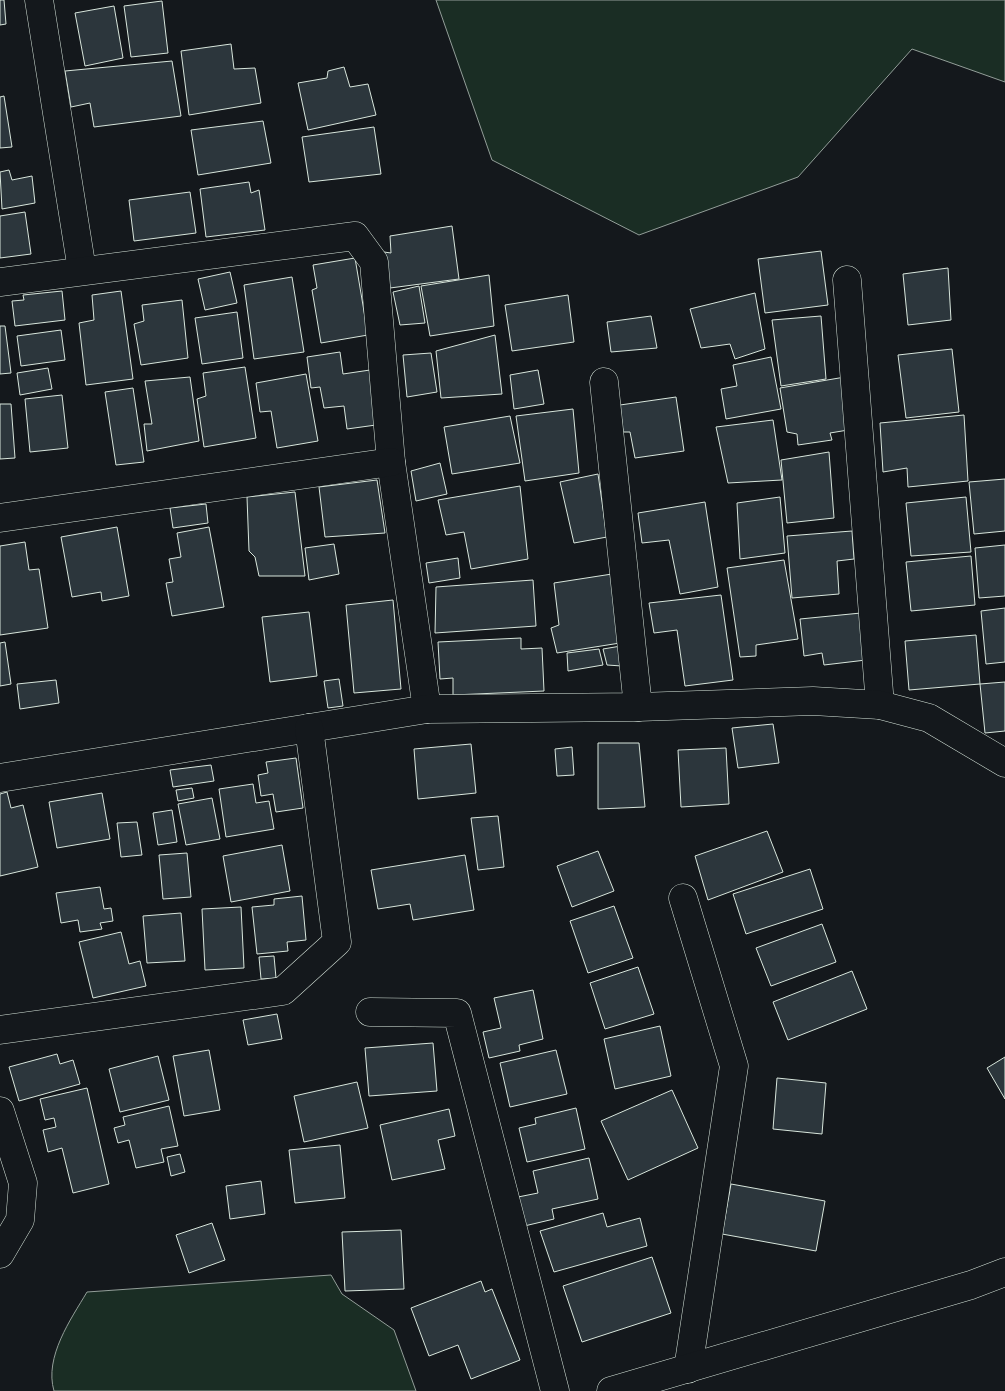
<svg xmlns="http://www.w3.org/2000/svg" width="1005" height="1391" viewBox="0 0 1005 1391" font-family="Karla,sans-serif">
	<rect width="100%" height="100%" fill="#14181c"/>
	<!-- green -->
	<g fill="#1a2d24" stroke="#939e99">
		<path d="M436 0H1005V82L912 49 798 177 639 235 492 160Z"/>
		<path d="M331 1275 342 1294 394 1330 416 1391H54C44 1357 71 1319 87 1292Z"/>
	</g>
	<!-- building -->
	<g fill="#2c363c" stroke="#d8e6dc">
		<path d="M0 0H4L6 24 0 25Z"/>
		<path d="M162 1 168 53 131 57 124 6Z"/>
		<path d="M114 6 123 58 85 66 75 13Z"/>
		<path d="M231 44 234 69 255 68 261 103 189 115 181 51Z"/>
		<path d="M172 61 181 116 94 127 90 103 71 107 65 71Z"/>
		<path d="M344 67 350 87 368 84 376 115 308 130 298 83 327 78 328 71Z"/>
		<path d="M4 96 12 147 0 148V97Z"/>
		<path d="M263 121 271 163 198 175 191 130Z"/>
		<path d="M374 127 381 174 309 182 302 137Z"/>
		<path d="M9 170 12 180 32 176 35 203 2 209 0 172Z"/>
		<path d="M249 182 251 193 259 190 265 230 206 237 200 189Z"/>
		<path d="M190 192 196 233 134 241 129 200Z"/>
		<path d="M25 212 31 254 0 258V216Z"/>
		<path d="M452 226 459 279 390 288 384 252 391 253 390 236Z"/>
		<path d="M821 251 828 305 765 313 758 259Z"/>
		<path d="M355 258 368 335 321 343 312 290 317 288 313 265Z"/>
		<path d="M948 268 951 320 908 325 903 274Z"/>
		<path d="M230 272 237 303 205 310 198 279Z"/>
		<path d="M489 275 494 326 430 336 421 286Z"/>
		<path d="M292 277 304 352 254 359 244 285Z"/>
		<path d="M419 286 425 323 400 325 393 292Z"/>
		<path d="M62 291 65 320 15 326 12 301 24 300 23 295Z"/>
		<path d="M121 291 133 379 86 385 79 323 94 320 92 295Z"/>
		<path d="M755 293 765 349 735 359 730 344 701 348 690 309Z"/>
		<path d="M568 295 574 342 512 351 505 305Z"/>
		<path d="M182 300 188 358 141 365 134 324 144 321 142 305Z"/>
		<path d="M237 312 243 358 202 364 195 318Z"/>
		<path d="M651 316 657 348 611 352 607 322Z"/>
		<path d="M821 316 826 379 781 386 772 320Z"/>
		<path d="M0 326H5L11 373 0 374Z"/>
		<path d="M61 330 65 360 21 366 17 336Z"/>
		<path d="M495 335 502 394 441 398 436 351Z"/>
		<path d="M952 349 959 412 906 418 898 355Z"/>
		<path d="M340 352 343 374 370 370 376 425 347 429 344 406 324 408 320 387 311 388 307 357Z"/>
		<path d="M431 353 437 392 407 397 403 355Z"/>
		<path d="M771 357 781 409 726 419 721 389 737 386 733 365Z"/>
		<path d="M245 367 256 438 204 447 197 399 206 396 203 373Z"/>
		<path d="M48 368 52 389 20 395 17 373Z"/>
		<path d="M538 370 544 404 514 409 510 375Z"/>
		<path d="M306 374 318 441 277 448 271 411 260 412 256 383Z"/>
		<path d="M190 377 199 441 147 451 144 424H152L145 381Z"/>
		<path d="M845 377 854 429 830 433 832 440 798 445 797 434 787 432 780 388Z"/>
		<path d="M133 388 144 462 116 465 105 392Z"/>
		<path d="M62 395 68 448 30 452 25 399Z"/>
		<path d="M676 397 684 451 635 458 630 432H623L620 405Z"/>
		<path d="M0 404H11L15 458 0 459Z"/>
		<path d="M573 409 579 473 525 481 516 416Z"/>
		<path d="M964 415 968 481 908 487 907 468 883 472 880 423Z"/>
		<path d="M510 416 520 463 452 474 444 427Z"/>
		<path d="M773 420 782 480 728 483 716 427Z"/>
		<path d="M829 452 834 518 787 523 781 460Z"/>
		<path d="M440 463 447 494 416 501 411 471Z"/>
		<path d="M598 474 607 537 574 543 560 482Z"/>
		<path d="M1005 479V531L974 534 969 482Z"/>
		<path d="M377 480 385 533 325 537 319 487Z"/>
		<path d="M520 486 528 559 471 569 464 532 446 535 438 500Z"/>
		<path d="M295 492 305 576H259L255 557 249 551 247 497Z"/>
		<path d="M780 497 785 553 740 559 737 503Z"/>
		<path d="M966 497 971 552 911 556 906 503Z"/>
		<path d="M705 502 718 587 680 594 669 540 642 543 638 513Z"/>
		<path d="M206 504 208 523 173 528 170 508Z"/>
		<path d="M117 527 129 596 102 601 101 592 72 597 61 537Z"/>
		<path d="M209 527 224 607 172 616 166 583 173 582 169 559 181 557 177 533Z"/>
		<path d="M852 531 854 559 837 561 839 594 792 598 787 536Z"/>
		<path d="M25 542 29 570 39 569 48 628 0 635V546Z"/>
		<path d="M334 544 339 574 309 580 305 548Z"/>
		<path d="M1005 545V596L979 598 975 548Z"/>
		<path d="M971 556 975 605 911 611 906 562Z"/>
		<path d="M458 558 460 578 429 583 426 563Z"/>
		<path d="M784 560 798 639 756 645V656L740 657 727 568Z"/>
		<path d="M612 574 620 643 557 653 551 628 559 625 554 583Z"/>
		<path d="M533 580 536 626 435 633 436 587Z"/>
		<path d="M721 595 733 680 685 686 677 630 654 633 649 603Z"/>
		<path d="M393 600 401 689 354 693 346 605Z"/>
		<path d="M1005 608V662L986 664 981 611Z"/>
		<path d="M309 612 317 676 270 682 262 617Z"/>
		<path d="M861 613 866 660 824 665 822 653 804 656 800 619Z"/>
		<path d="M976 635 980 684 909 690 905 641Z"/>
		<path d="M521 638V649L542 648 544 691 453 695V678L440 679 438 642Z"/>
		<path d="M5 642 11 684 0 686V643Z"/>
		<path d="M621 646 622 666 607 665 603 649Z"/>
		<path d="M599 649 603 665 568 671 567 653Z"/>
		<path d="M339 679 343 706 328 708 324 681Z"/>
		<path d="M56 680 59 703 20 709 17 684Z"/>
		<path d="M1005 682V731L985 733 980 684Z"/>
		<path d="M773 724 779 763 738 768 732 728Z"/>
		<path d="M598 743H639L645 807 598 809Z"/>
		<path d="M471 744 476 793 418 799 414 749Z"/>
		<path d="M572 747 574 775 557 776 555 749Z"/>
		<path d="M726 748 729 804 681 807 678 750Z"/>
		<path d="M296 758 303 808 276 812 273 794 261 796 258 775 268 773 266 762Z"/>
		<path d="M211 765 214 781 173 787 170 770Z"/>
		<path d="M253 784 256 803 269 801 274 829 226 837 219 789Z"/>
		<path d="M192 788 194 798 178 801 176 790Z"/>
		<path d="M7 792 11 808 23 805 38 867 0 876V794Z"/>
		<path d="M102 793 110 839 57 848 49 802Z"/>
		<path d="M212 798 220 839 186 845 178 804Z"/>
		<path d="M172 810 177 842 158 845 153 813Z"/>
		<path d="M498 816 504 867 478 870 471 818Z"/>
		<path d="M137 822 142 855 121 857 117 823Z"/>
		<path d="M767 831 783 872 708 900 695 856Z"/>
		<path d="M282 845 290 891 231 902 223 856Z"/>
		<path d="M598 851 614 891 572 907 557 866Z"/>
		<path d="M187 853 191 897 163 899 159 855Z"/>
		<path d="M465 855 474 910 413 920 410 904 378 909 371 870Z"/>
		<path d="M810 869 823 909 746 934 733 894Z"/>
		<path d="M100 887 104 909 111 908 113 921 100 923 102 929 80 932 78 920 61 923 56 893Z"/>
		<path d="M302 896 306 940 287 942 288 951 257 954 252 907 274 905V899Z"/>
		<path d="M614 906 633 958 588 973 570 921Z"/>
		<path d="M241 907 244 968 205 970 202 909Z"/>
		<path d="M181 913 185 961 147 963 143 916Z"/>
		<path d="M822 924 836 962 771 986 756 948Z"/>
		<path d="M121 932 129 964 140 961 146 986 93 998 79 942Z"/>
		<path d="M274 956 276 978 261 979 259 957Z"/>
		<path d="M638 967 654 1014 605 1029 590 983Z"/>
		<path d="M852 971 867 1009 788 1040 773 1002Z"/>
		<path d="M533 990 543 1039 519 1045 520 1051 489 1058 483 1032 501 1028 494 998Z"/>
		<path d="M277 1014 282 1039 248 1045 243 1020Z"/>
		<path d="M660 1026 671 1076 615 1089 604 1039Z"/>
		<path d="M433 1043 437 1091 369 1096 365 1048Z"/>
		<path d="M209 1050 220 1110 184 1116 173 1056Z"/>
		<path d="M556 1050 567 1094 510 1107 500 1063Z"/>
		<path d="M57 1054 60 1064 73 1060 80 1084 19 1101 9 1067Z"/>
		<path d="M158 1056 169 1100 120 1112 109 1069Z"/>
		<path d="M1005 1057V1099L987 1068Z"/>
		<path d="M777 1078 826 1083 822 1134 773 1129Z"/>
		<path d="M357 1082 368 1128 304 1142 294 1096Z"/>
		<path d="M87 1088 109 1184 73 1193 62 1148 48 1152 43 1130 56 1127 54 1118 45 1120 40 1099Z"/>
		<path d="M672 1090 698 1148 628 1180 601 1121Z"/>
		<path d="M169 1106 178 1146 161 1149 164 1162 136 1168 129 1140 118 1143 114 1128 125 1125 123 1117Z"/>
		<path d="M576 1108 585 1149 527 1162 519 1128 536 1124 535 1118Z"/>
		<path d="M449 1109 455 1136 438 1140 445 1169 392 1180 380 1125Z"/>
		<path d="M340 1145 345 1198 295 1203 289 1150Z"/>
		<path d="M180 1154 185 1172 171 1176 167 1157Z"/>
		<path d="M589 1158 598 1199 552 1209 554 1219 520 1227 513 1198 538 1193 533 1171Z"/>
		<path d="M261 1181 265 1214 230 1219 226 1186Z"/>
		<path d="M731 1184 825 1201 816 1251 722 1234Z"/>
		<path d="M603 1213 607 1227 640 1218 647 1246 554 1272 540 1231Z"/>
		<path d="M212 1223 225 1260 189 1273 176 1235Z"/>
		<path d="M401 1230 404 1289 345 1291 342 1232Z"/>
		<path d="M652 1257 671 1313 582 1342 563 1286Z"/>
		<path d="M481 1281 485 1292 492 1289 520 1360 471 1379 458 1345 429 1356 411 1308Z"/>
	</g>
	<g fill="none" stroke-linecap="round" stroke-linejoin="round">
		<!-- street casing -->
		<g stroke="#d8e6dc" stroke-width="29">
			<g id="street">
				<path d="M39 0 82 270"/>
				<path d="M847 280 880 705"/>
				<path d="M0 282 355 236 374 262 391 462 427 709"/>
				<path d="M604 382 638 707"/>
				<path d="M0 518 391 462"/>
				<path d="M0 778 427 709 638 707 813 701 880 705 929 718 1005 763"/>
				<path d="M683 898 734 1066 688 1369"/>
				<path d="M370 1012 457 1013 555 1391"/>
				<path d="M0 1030 283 991 337 942 309 728"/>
				<path d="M0 1111 23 1183 20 1220 0 1254"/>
			</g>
		</g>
		<!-- secondary casing -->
		<g stroke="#d8e6dc" stroke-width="29">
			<path id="secondary" d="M611 1391 971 1285 1005 1272"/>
		</g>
		<!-- street -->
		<use href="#street" stroke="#14181c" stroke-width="28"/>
		<!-- secondary -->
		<use href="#secondary" stroke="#14181c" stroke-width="28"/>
	</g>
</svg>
